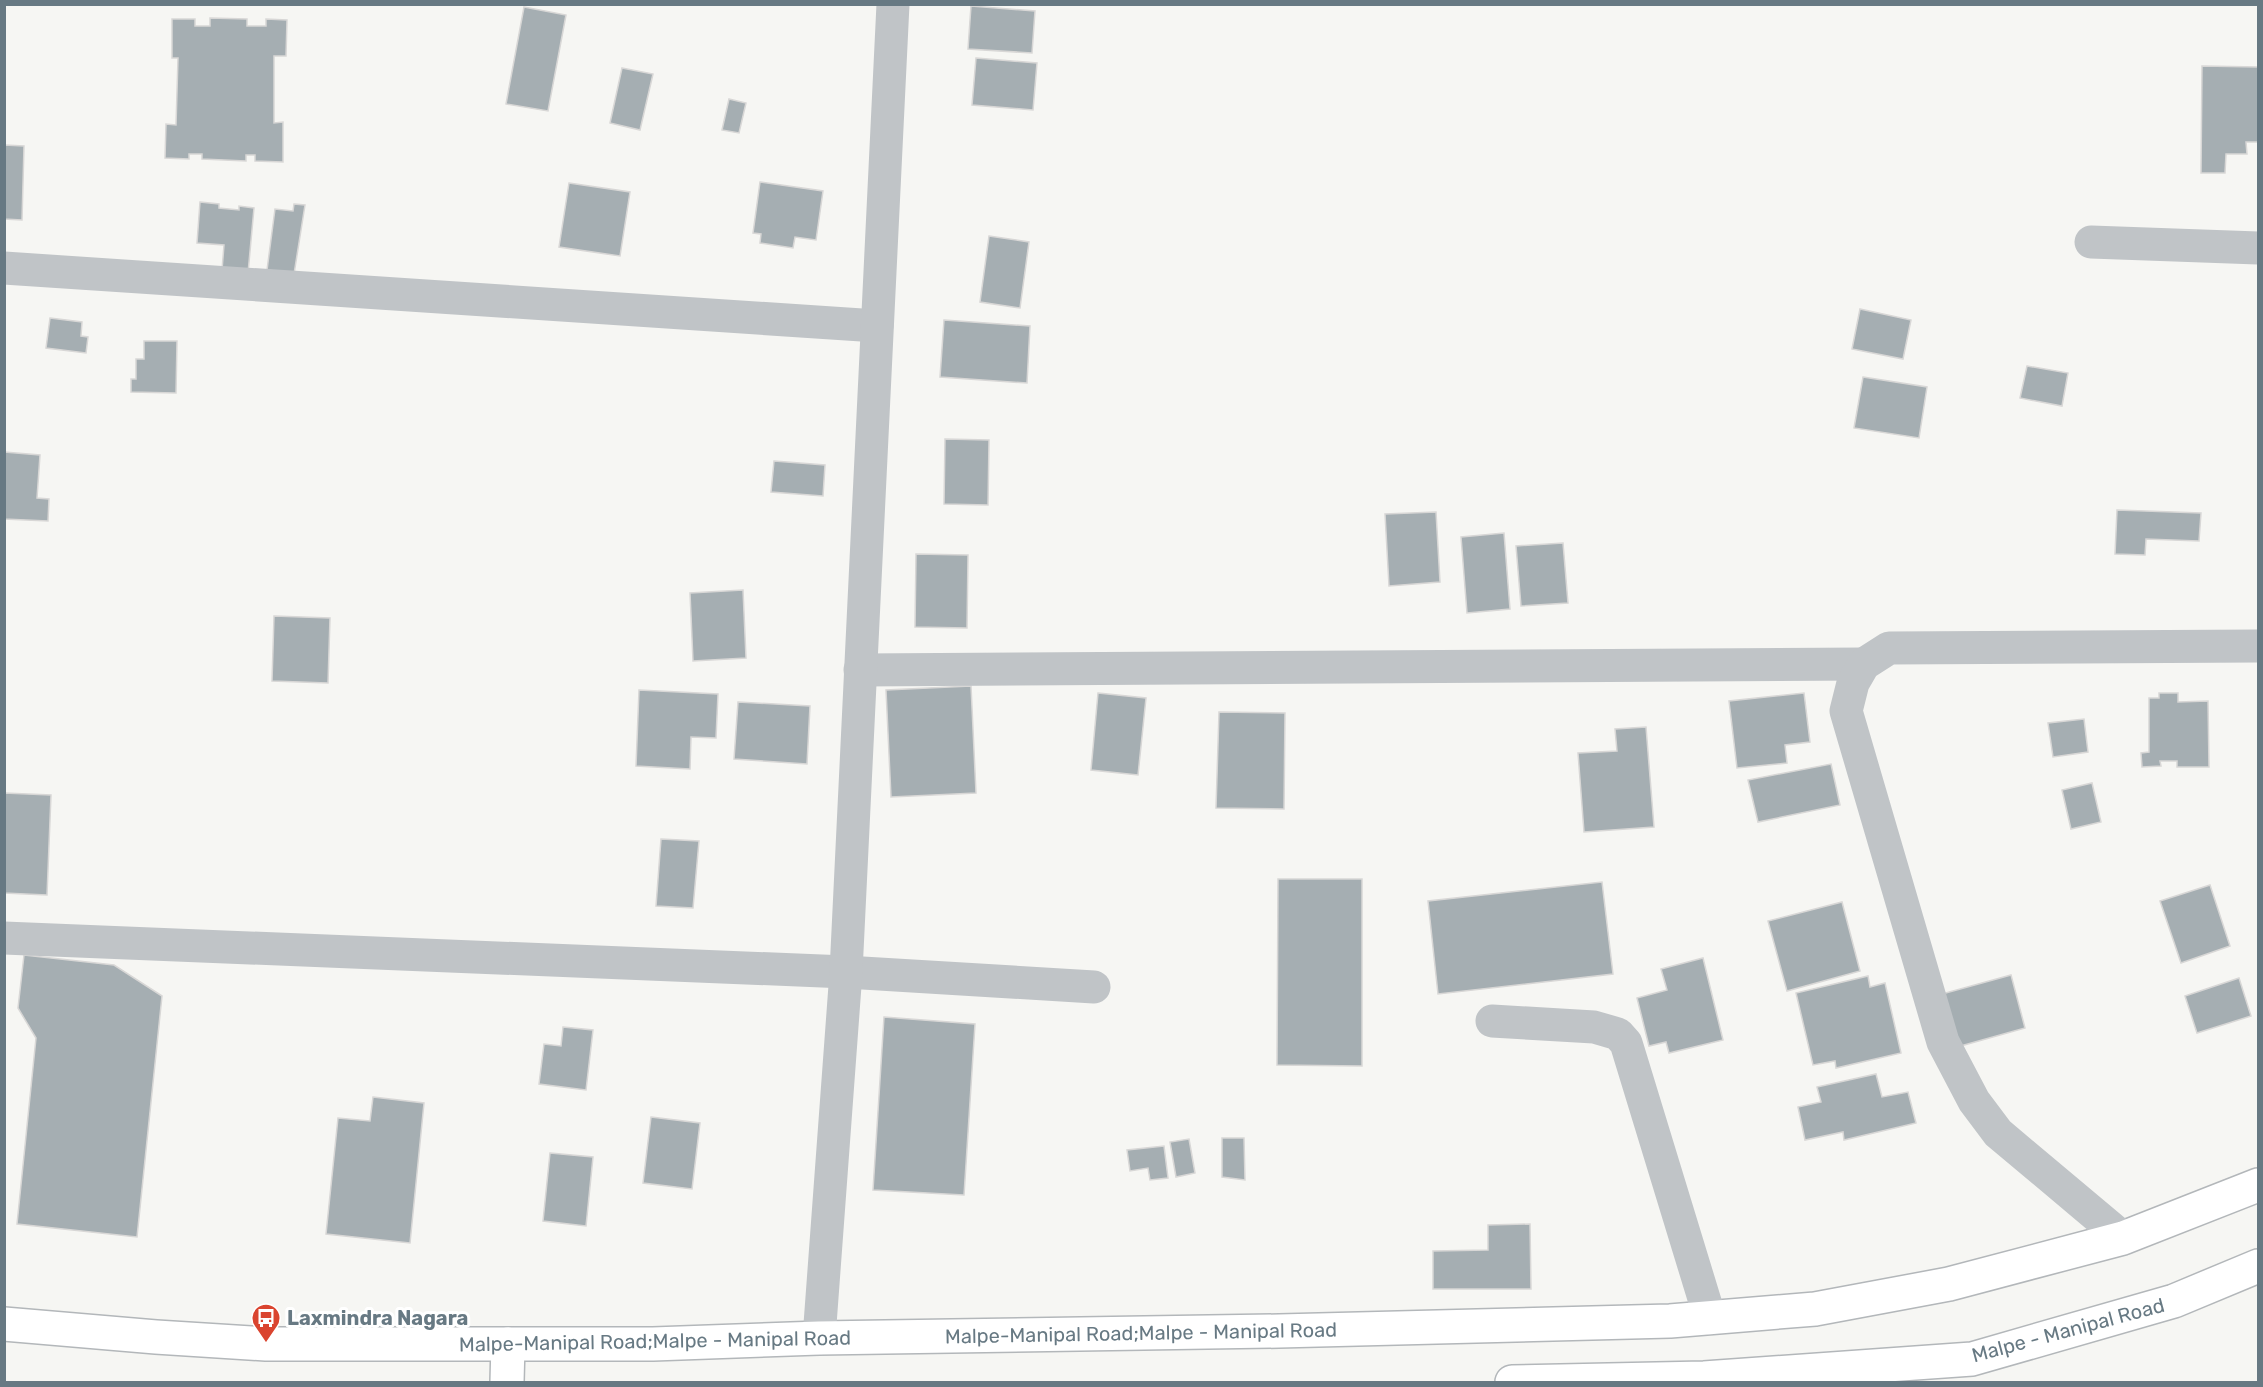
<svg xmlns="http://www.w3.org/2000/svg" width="2263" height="1387" viewBox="0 0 2263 1387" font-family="Rubik,sans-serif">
	<rect width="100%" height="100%" fill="#f6f6f3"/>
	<!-- building -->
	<g fill="#a5aeb2" stroke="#d8d7d6" stroke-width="1.5">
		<path d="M971 6 1035 11 1032 53 968 49Z"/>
		<path d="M524 7 566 15 548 111 506 104Z"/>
		<path d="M210 18 247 19V26H266V19L287 20 286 56H274V123L283 122V162L255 161V155H246V161L202 159V154H189V159L165 158 166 124 176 125 178 58H172V19H195V26H210Z"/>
		<path d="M976 58 1037 63 1033 110 972 105Z"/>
		<path d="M2202 66 2258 67V142H2246L2247 154H2226L2225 173H2201Z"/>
		<path d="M622 68 653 74 640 130 610 123Z"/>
		<path d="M729 99 746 103 739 133 722 130Z"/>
		<path d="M4 145 24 146 22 220 4 219Z"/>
		<path d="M760 182 823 191 816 240 795 237 793 248 760 243 761 234 753 233Z"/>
		<path d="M569 183 630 192 620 256 559 247Z"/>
		<path d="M200 202 219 204V208L239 210V206L254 208 248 273 222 270 224 245 197 243Z"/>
		<path d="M294 204 305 205 294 274 267 270 275 209 293 211Z"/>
		<path d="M989 236 1029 242 1020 308 980 302Z"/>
		<path d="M1860 309 1911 320 1903 359 1852 349Z"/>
		<path d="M50 318 82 322 81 336 88 337 86 353 46 348Z"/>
		<path d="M944 320 1030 326 1027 383 940 377Z"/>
		<path d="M144 341H177L176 393 131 392V379H136V359H144Z"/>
		<path d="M2027 366 2068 373 2062 406 2020 398Z"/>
		<path d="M1863 377 1927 387 1919 438 1854 428Z"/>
		<path d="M945 439 989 440 988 505 944 504Z"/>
		<path d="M4 452 40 455 37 498 49 499 48 521 4 519Z"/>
		<path d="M774 461 825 465 823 496 771 492Z"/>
		<path d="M2117 510 2201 513 2199 541 2146 539 2145 555 2115 554Z"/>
		<path d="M1436 512 1440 582 1389 586 1385 514Z"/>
		<path d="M1504 533 1510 609 1467 613 1461 537Z"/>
		<path d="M1563 543 1568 603 1521 606 1516 546Z"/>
		<path d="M916 554 968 555 967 628 915 627Z"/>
		<path d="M743 590 746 658 693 661 690 593Z"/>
		<path d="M274 616 330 618 328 683 272 681Z"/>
		<path d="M971 686 976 793 891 797 886 690Z"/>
		<path d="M639 690 718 694 716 738 691 737 690 769 636 766Z"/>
		<path d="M1098 693 1146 698 1138 775 1091 770Z"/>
		<path d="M1804 693 1810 742 1785 745 1787 763 1737 768 1729 701Z"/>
		<path d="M2159 693H2178V702L2208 701 2209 767H2177V761H2160L2161 766 2142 767 2141 753 2149 752V698H2159Z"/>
		<path d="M738 702 810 706 807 764 734 759Z"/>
		<path d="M1219 712 1285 713 1284 809 1216 808Z"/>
		<path d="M2084 719 2088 752 2053 757 2048 723Z"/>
		<path d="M1646 727 1654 827 1584 832 1578 753 1617 751 1615 729Z"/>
		<path d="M1831 764 1840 805 1758 822 1748 780Z"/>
		<path d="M2092 783 2101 822 2071 829 2062 790Z"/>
		<path d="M4 793 51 795 47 895 4 893Z"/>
		<path d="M661 839 699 841 693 908 656 906Z"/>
		<path d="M1278 879H1362V1066L1277 1065Z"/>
		<path d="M1602 882 1613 974 1438 994 1428 901Z"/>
		<path d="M2210 885 2230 946 2181 963 2160 901Z"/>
		<path d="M1842 902 1860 971 1787 991 1768 921Z"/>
		<path d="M24 955 114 965 162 996 137 1237 17 1224 36 1038 18 1008Z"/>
		<path d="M1703 958 1723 1040 1669 1053 1666 1042 1649 1046 1637 998 1667 990 1661 969Z"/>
		<path d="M2011 975 2025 1028 1957 1047 1942 994Z"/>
		<path d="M1868 976 1870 987 1885 983 1901 1053 1836 1068 1835 1061 1813 1065 1796 993Z"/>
		<path d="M2239 978 2251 1016 2197 1033 2185 996Z"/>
		<path d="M884 1017 975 1024 964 1195 873 1190Z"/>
		<path d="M563 1027 593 1030 586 1090 539 1084 544 1044 561 1046Z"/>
		<path d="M1876 1074 1882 1097 1908 1092 1916 1123 1844 1140 1843 1132 1805 1140 1798 1107 1821 1102 1817 1087Z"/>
		<path d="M373 1097 424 1103 410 1243 326 1234 338 1118 370 1121Z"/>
		<path d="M651 1117 700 1123 692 1189 643 1183Z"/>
		<path d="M1222 1138H1244L1245 1180 1222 1177Z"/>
		<path d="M1189 1139 1195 1173 1176 1177 1170 1142Z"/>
		<path d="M1164 1146 1168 1178 1150 1180 1148 1168 1130 1171 1127 1150Z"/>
		<path d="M550 1153 593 1157 586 1226 543 1221Z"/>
		<path d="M1530 1224 1531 1289H1433V1251L1488 1250V1225Z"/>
	</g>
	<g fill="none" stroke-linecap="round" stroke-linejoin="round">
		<!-- highway casing -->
		<g stroke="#b3b7ba" stroke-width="36">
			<g id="highway">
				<path d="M4 1324 156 1337 266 1344H653L819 1338 1279 1331 1670 1321 1815 1309 1949 1284 2123 1238 2258 1185"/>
				<path d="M507 1382 508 1344"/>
				<path d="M1512 1382 1704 1378 1972 1359 2174 1301 2258 1266"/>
			</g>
		</g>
		<!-- street -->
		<g stroke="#c0c4c7" stroke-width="33">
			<path d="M2091 242 2258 248"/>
			<path d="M4 268 877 326"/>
			<path d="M860 670 1864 664"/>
			<path d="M4 938 846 972 1094 987"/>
			<path d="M1492 1021 1594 1027 1618 1034 1626 1043 1710 1318"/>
			<path d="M2123 1238 1998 1133 1974 1101 1943 1042 1846 711 1853 683 1864 664 1889 648 2258 646"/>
			<path d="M819 1338 846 972 893 4"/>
		</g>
		<!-- highway -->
		<use href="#highway" stroke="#fff" stroke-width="33"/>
	</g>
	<!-- icons -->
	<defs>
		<g id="bus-pin" transform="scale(1.5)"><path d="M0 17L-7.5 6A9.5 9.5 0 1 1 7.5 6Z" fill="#da442f" stroke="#fff"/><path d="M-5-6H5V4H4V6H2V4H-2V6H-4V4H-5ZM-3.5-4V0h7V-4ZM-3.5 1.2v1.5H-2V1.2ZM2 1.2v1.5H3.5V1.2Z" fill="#fff"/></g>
	</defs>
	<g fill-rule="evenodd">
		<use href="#bus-pin" x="266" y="1318"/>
	</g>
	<g text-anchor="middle" stroke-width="6" stroke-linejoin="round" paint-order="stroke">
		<!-- poi labels -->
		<g font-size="20" font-weight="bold" fill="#677983" stroke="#fff" text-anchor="start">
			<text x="287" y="1325">Laxmindra Nagara</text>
		</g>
		<!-- street labels -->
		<g font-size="20" fill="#677983" stroke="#fff">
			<text transform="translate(2068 1330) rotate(-15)" y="7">Malpe - Manipal Road</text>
			<text transform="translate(1141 1333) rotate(-1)" y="7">Malpe-Manipal Road;Malpe - Manipal Road</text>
			<text transform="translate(655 1341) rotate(-1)" y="7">Malpe-Manipal Road;Malpe - Manipal Road</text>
		</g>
	</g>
	<!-- border -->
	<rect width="2263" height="1387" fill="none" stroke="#677983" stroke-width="12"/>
</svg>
